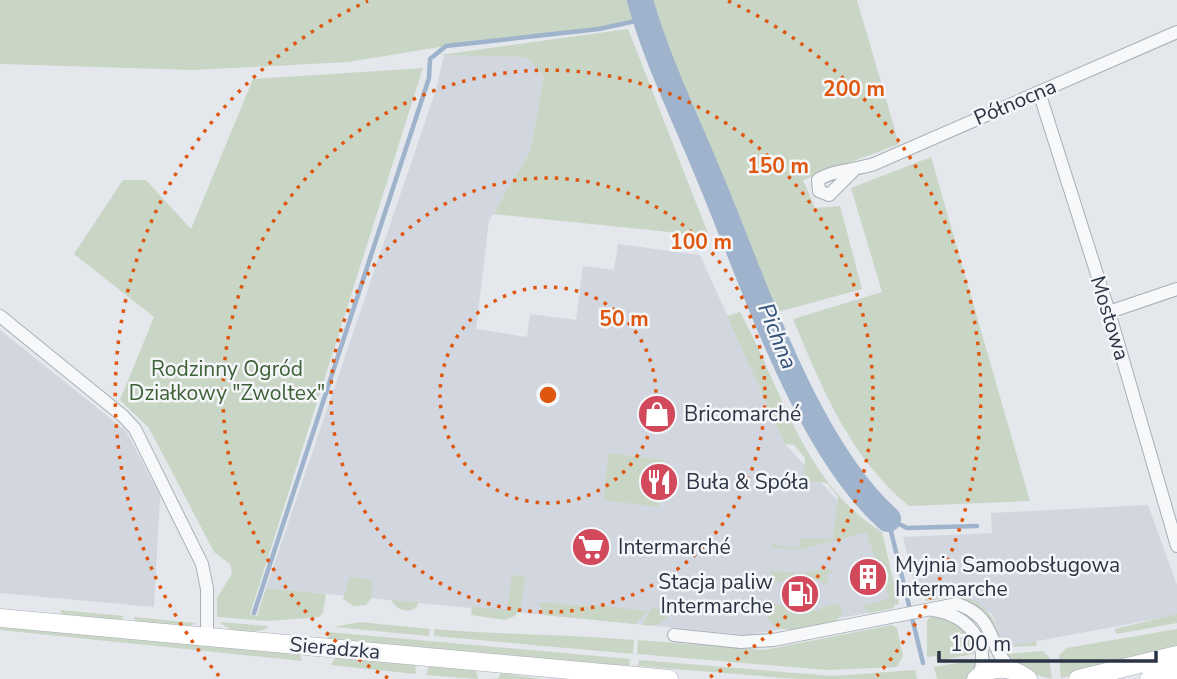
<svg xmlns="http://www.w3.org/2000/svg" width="1177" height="679" viewBox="0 0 1177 679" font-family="'Nunito Sans',sans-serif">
	<rect width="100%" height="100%" fill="#e4e7ec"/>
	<!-- built -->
	<g fill="#d2d6de">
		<path d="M444 55 525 57 544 76 530 152 489 221 476 329 527 337 530 314 576 320 583 266 614 270 618 244 700 255 785 444 867 532 894 608 748 635 266 588 436 90Z"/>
		<path d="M0 330 126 431 160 496 154 607 0 593Z"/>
		<path d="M1148 505 1177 585V615L1005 647 992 614 958 595 925 598 916 592 903 537 992 533 991 513Z"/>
	</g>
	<!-- green -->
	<g fill="#c9d6c5">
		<path d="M0 0H857L899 144 803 180 815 208 840 206 862 289 767 315 645 19 599 29 446 46 348 62 194 70 0 64Z"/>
		<path d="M628 29 709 236 493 214 530 152 544 76 525 57 440 55Z"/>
		<path d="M423 68 250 614 257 616 266 588 326 594 323 613 319 617 268 621 217 617V598L232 574 230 564 214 552 149 428 120 400 154 317 74 254 123 180H146L191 229 253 79Z"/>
		<path d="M931 157 1030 501 909 506C850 458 822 388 793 319L882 292 851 188Z"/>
		<path d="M740 312C781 387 805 486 882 532L899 604 894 605V608L870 613 862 607 889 598 866 532 799 550 772 547V544L799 548 801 538 833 539 838 497 827 483 803 480 805 458 794 445 785 444 727 316Z"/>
		<path d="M609 453 664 460 658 507 603 500Z"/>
		<path d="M828 569 837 574 828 573 827 583 823 584 819 580 791 578 776 583 769 577 772 571 802 573Z"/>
		<path d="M512 575 525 576 521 606 515 616 505 620 471 615 472 607 507 610Z"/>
		<path d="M350 577 373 580 371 598 366 605 354 606 343 599Z"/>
		<path d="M942 594C981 594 993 612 1005 647L1036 641 1037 646 1003 647C991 606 968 592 926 601L925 598Z"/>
		<path d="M391 600 419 602 416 608C406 614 396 609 391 600Z"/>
		<path d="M539 602 592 607 594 605 646 611 636 624 544 615Z"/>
		<path d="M773 602C785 607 798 613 813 611 824 610 827 601 840 605L843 612 836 621C814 625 765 645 766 606Z"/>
		<path d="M652 607 669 610C665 625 657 626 642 625Z"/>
		<path d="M60 610 124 616 121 620 62 614Z"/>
		<path d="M1177 614V623L1116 634 1115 629Z"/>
		<path d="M134 617 196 623 190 626 135 621Z"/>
		<path d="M930 617C957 617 967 631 978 653L937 661 936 656 927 657V621Z"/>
		<path d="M220 622 267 626 268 628C253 634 232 634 220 622Z"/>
		<path d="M359 622 430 629 429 636 334 627Z"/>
		<path d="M892 625 897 628 903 656 897 667 826 670 637 654 638 640 764 650Z"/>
		<path d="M0 626 300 654 302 661 0 630Z"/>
		<path d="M434 629C501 635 568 634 634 640L633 654 434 636Z"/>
		<path d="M1177 629V648L1163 654 1061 678 1059 655 1067 648Z"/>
		<path d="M328 632 630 659 629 666 328 639Z"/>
		<path d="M1043 651 1049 657 1052 679 1033 674 1006 654Z"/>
		<path d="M335 657 415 665 416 674 331 665Z"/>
		<path d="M639 660 832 676 915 670 917 679H797L638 666Z"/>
		<path d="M976 660 977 665 967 679H937L934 667Z"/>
		<path d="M429 666 476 670 478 679 426 675Z"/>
		<path d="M501 673 541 679H498Z"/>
	</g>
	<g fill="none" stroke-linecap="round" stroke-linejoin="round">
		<!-- stream -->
		<g stroke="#9fb4cc" stroke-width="4.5">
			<path d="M888 519 923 663"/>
			<path d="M889 519 907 528 977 526"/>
			<path d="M254 613 429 78 430 59 446 46 599 29 645 19"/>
		</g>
		<!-- river -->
		<path stroke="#9fb4cc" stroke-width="26" d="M640 0C657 61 686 119 710 178 753 280 806 446 888 519"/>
		<!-- minor casing -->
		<g stroke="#a9aeb7" stroke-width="14">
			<g id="minor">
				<path d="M1039 92 1109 312 1177 546"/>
				<path d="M853 171 829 195 819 191 818 180C832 170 856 170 874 164L1177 32"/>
				<path d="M1109 312 1177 289"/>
				<path d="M0 316 123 416 135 429 202 564 207 589V636"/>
				<path d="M933 610C967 615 991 642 979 676"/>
				<path d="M674 635 741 642 773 640 957 604C999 617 986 649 1013 670"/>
			</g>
		</g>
		<!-- secondary casing -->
		<g stroke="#a9aeb7" stroke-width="19">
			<g id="secondary">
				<path d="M0 618 669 679"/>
				<path d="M976 679C992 665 1011 666 1028 679"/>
				<path d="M1078 679 1177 655"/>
				<path d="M1149 679 1177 670"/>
			</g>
		</g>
		<!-- minor -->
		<use href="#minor" stroke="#f7f8fa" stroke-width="12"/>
		<!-- secondary -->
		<use href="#secondary" stroke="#fff" stroke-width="18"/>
	</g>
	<!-- distance rings -->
	<g fill="none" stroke="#df570f" stroke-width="3.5" stroke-dasharray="3.5 7">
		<circle cx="548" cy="395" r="108"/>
		<circle cx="548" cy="395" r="217"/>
		<path d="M388 678A325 325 0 1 1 708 678"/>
		<path d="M219 676A433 433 0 0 1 368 1M728 1A433 433 0 0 1 877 676"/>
	</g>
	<!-- icons -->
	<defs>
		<g id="shop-disc" transform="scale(2.0125)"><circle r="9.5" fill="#d1495b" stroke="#f4f6f9"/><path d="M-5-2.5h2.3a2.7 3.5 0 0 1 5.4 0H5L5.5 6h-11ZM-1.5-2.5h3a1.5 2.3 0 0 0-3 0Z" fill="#fff"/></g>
		<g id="restaurant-disc" transform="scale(2.0125)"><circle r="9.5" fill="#d1495b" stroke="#f4f6f9"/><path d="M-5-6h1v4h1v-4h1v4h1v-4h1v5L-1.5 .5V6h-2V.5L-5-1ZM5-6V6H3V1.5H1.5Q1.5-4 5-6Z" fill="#fff"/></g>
		<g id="supermarket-disc" transform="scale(2.0125)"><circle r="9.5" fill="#d1495b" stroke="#f4f6f9"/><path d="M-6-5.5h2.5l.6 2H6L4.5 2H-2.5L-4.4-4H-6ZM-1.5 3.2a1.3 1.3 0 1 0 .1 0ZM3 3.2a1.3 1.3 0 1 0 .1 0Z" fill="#fff"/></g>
		<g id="building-disc" transform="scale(2.0125)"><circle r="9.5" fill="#d1495b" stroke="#f4f6f9"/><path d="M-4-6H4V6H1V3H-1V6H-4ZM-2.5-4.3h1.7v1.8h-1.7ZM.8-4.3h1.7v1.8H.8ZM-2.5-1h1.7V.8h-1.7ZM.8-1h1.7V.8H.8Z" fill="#fff"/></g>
		<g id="fuel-disc" transform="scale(2.0125)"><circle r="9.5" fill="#d1495b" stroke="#f4f6f9"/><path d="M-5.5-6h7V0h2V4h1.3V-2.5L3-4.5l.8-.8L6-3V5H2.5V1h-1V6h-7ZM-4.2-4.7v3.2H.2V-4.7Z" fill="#fff"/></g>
	</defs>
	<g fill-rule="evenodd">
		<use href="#shop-disc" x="657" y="414"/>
		<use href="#restaurant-disc" x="659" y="482"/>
		<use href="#supermarket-disc" x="591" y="547"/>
		<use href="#building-disc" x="868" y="577"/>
		<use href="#fuel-disc" x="800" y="594"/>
	</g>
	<g text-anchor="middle" stroke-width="5" stroke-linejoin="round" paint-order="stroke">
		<!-- street labels -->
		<g font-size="21" fill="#2b3445" stroke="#f4f6f9">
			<text transform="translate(1015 102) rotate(-23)" y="7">Północna</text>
			<text transform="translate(1110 318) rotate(73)" y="7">Mostowa</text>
			<text transform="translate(335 648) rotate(5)" y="7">Sieradzka</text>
		</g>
		<!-- park labels -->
		<g font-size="21" fill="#3f6138" stroke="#f4f6f9">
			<text x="227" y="376">Rodzinny Ogród<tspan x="227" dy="24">Działkowy "Zwoltex"</tspan></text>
		</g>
		<!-- poi labels -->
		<g font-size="21" fill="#2b3445" stroke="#f4f6f9" text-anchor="start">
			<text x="684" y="421">Bricomarché</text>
			<text x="686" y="489">Buła &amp; Spóła</text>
			<text x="618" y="554">Intermarché</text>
			<text x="895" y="572">Myjnia Samoobsługowa<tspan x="895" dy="24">Intermarche</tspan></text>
			<text x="773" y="589" text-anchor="end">Stacja paliw<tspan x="773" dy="24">Intermarche</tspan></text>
		</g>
		<!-- water labels -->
		<g font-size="23" font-style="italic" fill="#34527a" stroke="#f4f6f9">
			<text transform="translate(778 336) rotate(68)" y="8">Pichna</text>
		</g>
	</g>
	<circle cx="548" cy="395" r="10" fill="#df570f" stroke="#f4f6f9" stroke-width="3.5"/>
	<g font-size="21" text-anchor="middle" font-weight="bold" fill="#df570f" stroke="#f4f6f9" stroke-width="5" stroke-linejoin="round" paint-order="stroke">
		<text x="854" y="96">200 m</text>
		<text x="778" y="173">150 m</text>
		<text x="701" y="249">100 m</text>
		<text x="624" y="326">50 m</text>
	</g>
	<!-- scale -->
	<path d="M939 651v10h217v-10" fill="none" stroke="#2b3445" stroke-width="3.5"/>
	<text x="950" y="651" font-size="21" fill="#2b3445" stroke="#f4f6f9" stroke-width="5" paint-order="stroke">100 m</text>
</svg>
